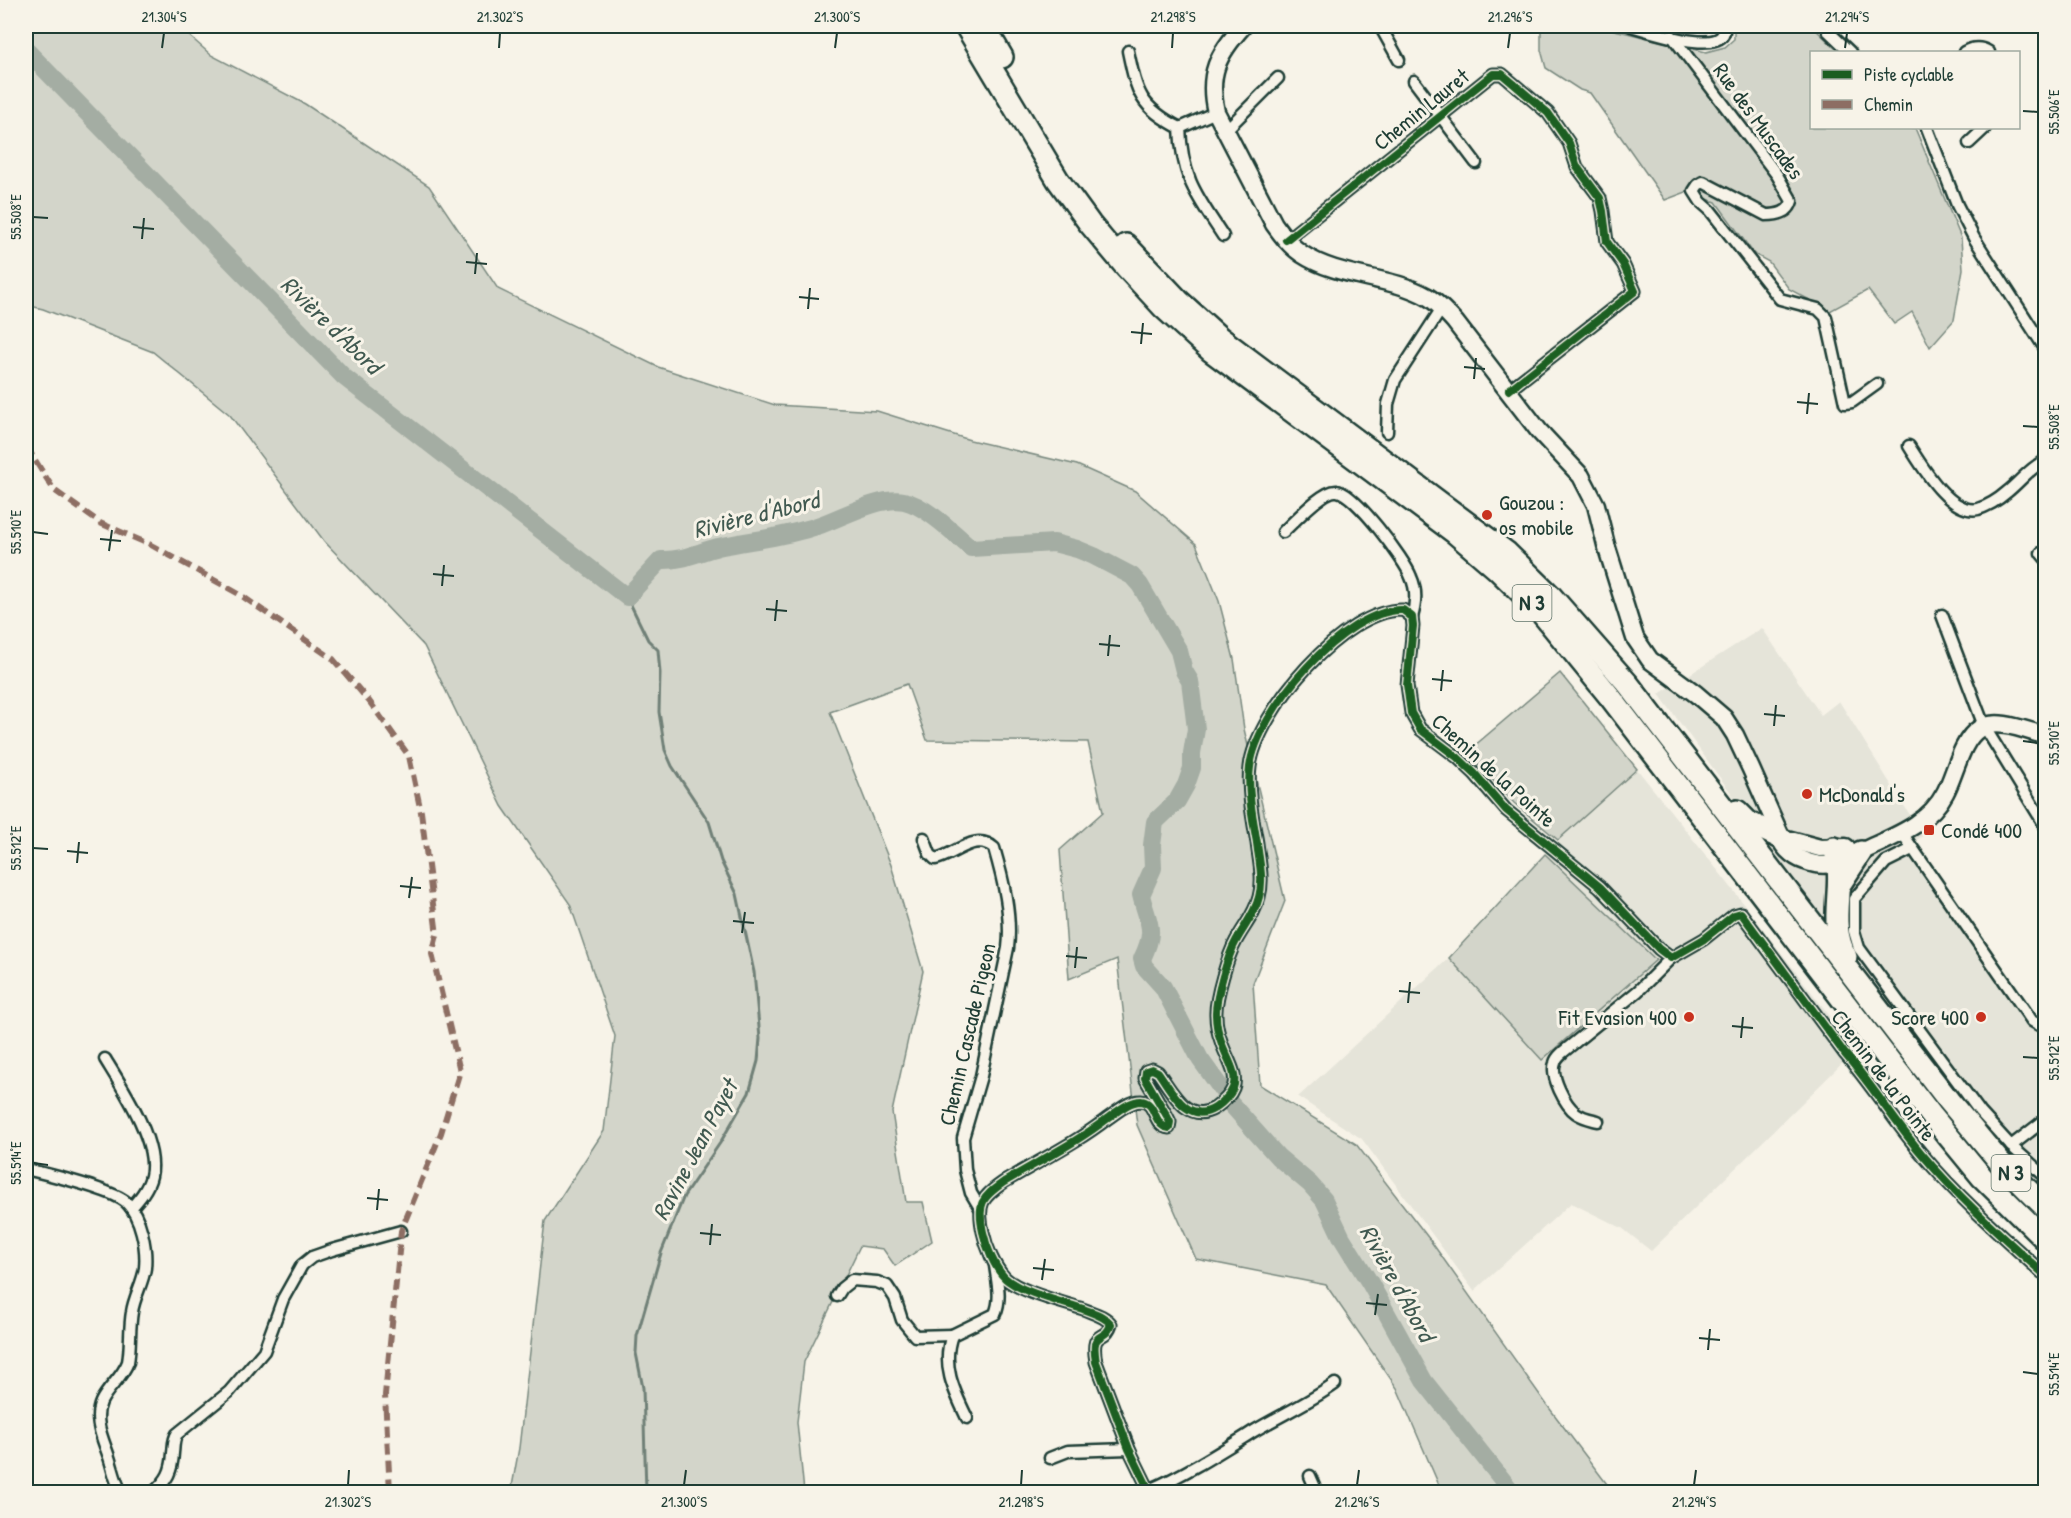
<svg xmlns="http://www.w3.org/2000/svg" width="2071" height="1518" viewBox="0 0 2071 1518" font-family="'Patrick Hand',sans-serif">
	<rect width="100%" height="100%" fill="#f7f3e8"/>
	<filter id="ink" filterUnits="userSpaceOnUse"><feTurbulence type="fractalNoise" baseFrequency=".0167" numOctaves="2"/><feDisplacementMap in="SourceGraphic" scale="12" xChannelSelector="R" yChannelSelector="G"/><feConvolveMatrix kernelMatrix="1 2 1 2 8 2 1 2 1" color-interpolation-filters="sRGB"/></filter>
	<g filter="url(#ink)">
		<!-- built -->
		<g fill="#e5e4d9">
			<path d="M1762 628 1821 715 1839 701 1923 836 1913 842 2045 1033V1190L1993 1139 1855 956 1825 922 1659 694Z"/>
			<path d="M1637 769 1727 882 1856 1050 1651 1251 1622 1228 1571 1203 1474 1291 1362 1139 1298 1097 1449 958 1542 1060 1655 960 1545 854 1558 840Z"/>
		</g>
		<!-- green -->
		<g fill="#d3d5ca" stroke="#79897f" stroke-width="1.5">
			<path d="M26 26H178L211 55 305 104 429 186 498 289 658 367 775 405 877 411 970 440 1077 465 1135 491 1196 544 1219 601 1234 659 1244 729 1285 901 1253 983 1260 1085 1356 1144 1430 1240 1547 1405 1613 1492H1442L1397 1388 1326 1285 1196 1259 1137 1125 1117 959 1069 979 1060 850 1103 812 1088 742 927 740 907 684 830 712 891 865 923 971 892 1112 906 1202H923L932 1241 895 1266 883 1249 860 1246 804 1362 797 1422 804 1492H511L519 1448 545 1221 604 1131 615 1036 570 904 502 806 424 646 324 541 230 415 153 352 43 309 26 305Z"/>
			<path d="M1539 26H1598L1706 52 1725 47 1734 39V26H1812L1839 52H1812V128H1915L1961 238 1963 269 1954 320 1930 347 1912 312 1894 324 1868 290 1830 311 1789 289 1769 262 1754 254 1716 202 1686 192 1665 200 1590 93 1580 90 1546 68 1541 50V32Z"/>
			<path d="M1560 673 1637 769 1558 840 1514 803 1467 752Z"/>
			<path d="M1545 854 1656 960 1542 1060 1449 958Z"/>
		</g>
		<g fill="none" stroke-linecap="round" stroke-linejoin="round">
			<!-- stream -->
			<path stroke="#6f8077" stroke-width="3" d="M627 597 648 640 658 650 660 673 659 712 665 750 672 766 709 822 721 861 737 894 754 972 760 1038 758 1061 749 1093 720 1143 684 1196 661 1253 637 1336 636 1353 643 1388 646 1492"/>
			<!-- river -->
			<g stroke="#a4ada3" stroke-width="18">
				<path d="M26 50 344 377 627 597 661 560C683 561 698 552 718 547 751 540 785 537 817 526 841 518 879 496 904 501 925 505 955 534 971 548L1054 543 1077 549 1094 556 1132 576 1140 585 1179 651 1184 671 1190 681 1196 729 1192 753V768L1186 785 1177 801 1155 822 1152 845 1153 868 1141 895C1148 924 1157 928 1142 959L1144 966 1163 987 1200 1059 1223 1091"/>
				<path d="M1231 1104 1278 1157 1310 1184 1324 1200 1342 1238 1370 1283 1424 1381 1512 1492"/>
			</g>
			<!-- street casing -->
			<g stroke="#1f3d34" stroke-width="15">
				<g id="street">
					<path d="M1380 26 1399 60"/>
					<path d="M1631 26C1647 30 1729 59 1724 26"/>
					<path d="M1832 26 1828 31 1850 52"/>
					<path d="M1672 36 1777 175 1792 201C1789 213 1778 215 1766 215L1703 182 1698 185 1694 191 1701 202 1710 210 1780 299 1818 309 1826 317 1845 403 1852 402 1877 384"/>
					<path d="M1128 51C1137 94 1140 107 1180 128 1182 179 1197 196 1223 236"/>
					<path d="M1964 52C1973 47 1981 47 1989 52"/>
					<path d="M1414 81 1476 163"/>
					<path d="M1180 128 1216 112"/>
					<path d="M1927 128 1957 205 1974 238 2046 350"/>
					<path d="M1225 131 1278 78"/>
					<path d="M1969 143 1985 128"/>
					<path d="M1286 240 1493 74H1502L1548 113 1569 143 1577 167 1600 198 1603 211 1607 242 1623 264 1635 291 1509 390"/>
					<path d="M1387 432 1388 404 1395 380 1442 308"/>
					<path d="M1909 446C1922 466 1950 515 1978 509 1988 506 1999 499 2007 492 2021 481 2028 469 2046 460"/>
					<path d="M1283 532C1294 522 1324 489 1337 491 1354 492 1405 560 1411 577 1417 590 1416 604 1412 617"/>
					<path d="M2041 553 2046 559"/>
					<path d="M1942 615 1984 726 2046 827"/>
					<path d="M1902 833 2032 1021 2046 1029"/>
					<path d="M924 838 930 854 935 859C954 856 975 831 994 848 1003 879 1012 915 1008 948L981 1076 963 1138 965 1170 971 1193 980 1208"/>
					<path d="M1912 849 1886 862 1854 899V931L1859 948 1980 1112 2011 1146 2046 1119"/>
					<path d="M105 1059C122 1087 159 1142 151 1176 148 1189 139 1199 131 1208"/>
					<path d="M1598 1121C1590 1119 1583 1118 1576 1113 1565 1105 1550 1076 1555 1063 1556 1058 1560 1055 1563 1052L1638 991 1671 958"/>
					<path d="M2011 1146 2046 1177"/>
					<path d="M26 1169C47 1174 111 1189 126 1202 141 1216 147 1248 145 1268 143 1283 134 1297 132 1312 129 1329 131 1346 128 1362 122 1378 108 1387 101 1402 93 1420 103 1439 109 1457 113 1469 115 1481 121 1492"/>
					<path d="M837 1296 842 1288 852 1280 877 1282 887 1286 895 1298 902 1320 915 1336 952 1335"/>
					<path d="M967 1418C954 1391 941 1365 952 1335L995 1314C1002 1298 997 1282 995 1265"/>
					<path d="M1050 1458 1068 1451 1129 1449"/>
					<path d="M1310 1476 1317 1492"/>
					<path d="M1149 1490C1186 1474 1220 1452 1254 1431 1281 1415 1310 1402 1335 1384"/>
					<path d="M154 1492C167 1480 172 1472 173 1453 174 1446 173 1440 177 1434L229 1392 264 1351 283 1299 302 1265 312 1257 332 1250 401 1231"/>
					<path d="M1150 1492 1129 1449 1096 1362C1090 1327 1105 1344 1111 1324 1104 1315 1092 1313 1083 1309 1062 1302 1020 1292 1005 1278 994 1267 986 1246 983 1232 977 1204 981 1198 1004 1182 1039 1161 1076 1143 1108 1118 1117 1112 1129 1101 1141 1101 1157 1102 1153 1127 1169 1128L1170 1122 1167 1116 1145 1078 1146 1071 1152 1069 1158 1072C1172 1091 1187 1125 1215 1108 1222 1103 1230 1096 1233 1088 1239 1073 1225 1056 1221 1041 1218 1033 1216 1023 1216 1015 1215 999 1228 955 1236 941 1244 926 1255 914 1259 897 1264 879 1259 861 1257 843 1253 820 1247 790 1250 767 1256 712 1345 608 1403 610L1412 617 1413 626 1407 685 1411 713 1420 729 1457 757 1475 774 1506 810 1600 887 1659 949 1671 958 1704 939 1734 915 1741 913 1845 1054C1872 1085 1894 1121 1921 1153 1958 1197 2003 1237 2046 1276"/>
				</g>
			</g>
			<!-- secondary casing -->
			<g stroke="#1f3d34" stroke-width="21">
				<g id="secondary">
					<path d="M1243 26C1218 54 1207 74 1216 112L1274 224C1282 235 1290 246 1302 254 1340 279 1389 275 1428 297 1438 303 1447 313 1455 322L1539 431 1581 476 1596 505 1606 545 1635 638 1650 660 1696 694 1724 718 1735 735 1751 769 1779 832C1779 845 1793 857 1805 861 1813 864 1823 866 1832 864 1843 863 1855 855 1865 850 1895 836 1929 824 1945 793 1955 775 1961 740 1979 729 1997 717 2027 731 2046 736"/>
					<path d="M1779 837 1820 848 1846 847"/>
				</g>
			</g>
			<!-- highway casing -->
			<g stroke="#1f3d34" stroke-width="26">
				<g id="highway">
					<path d="M966 26 1058 180 1090 224 1126 267 1164 308 1210 350 1454 532 1497 569 1540 611 1611 698 1931 1115 1982 1177 2046 1240"/>
					<path d="M984 26 1002 57"/>
					<path d="M1126 245 1179 301 1220 338 1507 553 1550 595 1628 684 1949 1101 1999 1161 2046 1208"/>
					<path d="M1737 811 1748 822 1779 837"/>
					<path d="M1834 848C1847 887 1826 919 1846 957"/>
					<path d="M1840 884 1861 852"/>
				</g>
			</g>
			<!-- street -->
			<use href="#street" stroke="#f7f3e8" stroke-width="10"/>
			<!-- secondary -->
			<use href="#secondary" stroke="#f7f3e8" stroke-width="16"/>
			<!-- highway -->
			<use href="#highway" stroke="#f7f3e8" stroke-width="21"/>
			<!-- quiet -->
			<path stroke="#8d6e63" stroke-width="6" stroke-dasharray="12 6" stroke-linecap="butt" d="M26 446 54 490 100 523 151 545 239 594 333 659 369 701 409 756 421 812 437 935 432 954 460 1071 441 1133 401 1231 385 1395 390 1492"/>
			<!-- cycleway casing -->
			<g stroke="#f7f3e8" stroke-width="11">
				<g id="cycleway">
					<path d="M1286 240 1493 74H1502L1548 113 1569 143 1577 167 1600 198 1603 211 1607 242 1623 264 1635 291 1509 390"/>
					<path d="M1150 1492 1129 1449 1096 1362C1090 1327 1105 1344 1111 1324 1104 1315 1092 1313 1083 1309 1062 1302 1020 1292 1005 1278 994 1267 986 1246 983 1232 977 1204 981 1198 1004 1182 1039 1161 1076 1143 1108 1118 1117 1112 1129 1101 1141 1101 1157 1102 1153 1127 1169 1128L1170 1122 1167 1116 1145 1078 1146 1071 1152 1069 1158 1072C1172 1091 1187 1125 1215 1108 1222 1103 1230 1096 1233 1088 1239 1073 1225 1056 1221 1041 1218 1033 1216 1023 1216 1015 1215 999 1228 955 1236 941 1244 926 1255 914 1259 897 1264 879 1259 861 1257 843 1253 820 1247 790 1250 767 1256 712 1345 608 1403 610L1412 617 1413 626 1407 685 1411 713 1420 729 1457 757 1475 774 1506 810 1600 887 1659 949 1671 958 1704 939 1734 915 1741 913 1845 1054C1872 1085 1894 1121 1921 1153 1958 1197 2003 1237 2046 1276"/>
				</g>
			</g>
			<!-- cycleway -->
			<use href="#cycleway" stroke="#1b5e20" stroke-width="8"/>
		</g>
	</g>
	<!-- ticks -->
	<path fill="none" stroke="#1f3d34" stroke-width="2" d="M162 48 164 33M499 48 500 33M835 48 837 33M1172 48 1173 33M1508 48 1510 33M1845 48 1847 33M2023 111 2038 112M33 217 48 218M133 227 154 229M142 239 144 218M466 262 487 264M475 274 477 253M799 297 819 299M808 309 810 288M1131 332 1152 334M1141 344 1143 323M1464 367 1485 369M1474 379 1476 358M1797 402 1818 404M1807 414 1809 393M2023 426 2038 427M33 532 48 534M100 539 121 541M109 551 112 530M433 574 454 576M442 586 444 565M766 609 787 611M775 621 777 600M1099 644 1120 646M1108 656 1110 635M1432 679 1452 681M1441 691 1443 670M1764 714 1785 716M1774 726 1776 705M2023 741 2038 743M33 848 48 849M67 851 88 853M77 863 79 842M400 886 421 888M409 898 412 877M733 921 754 923M742 933 745 912M1066 956 1087 958M1075 968 1077 947M1399 991 1420 993M1408 1003 1410 982M1732 1026 1753 1028M1741 1038 1743 1017M2023 1057 2038 1058M33 1163 48 1165M367 1198 388 1200M377 1210 379 1189M700 1233 721 1235M710 1245 712 1224M1033 1268 1054 1270M1042 1280 1045 1259M1366 1303 1387 1305M1375 1315 1378 1294M1699 1338 1720 1340M1708 1350 1710 1329M2023 1372 2038 1374M348 1485 349 1470M684 1485 686 1470M1021 1485 1022 1470M1357 1485 1359 1470M1694 1485 1696 1470"/>
	<!-- markers -->
	<g fill="#c8321e" stroke="#f7f3e8" stroke-width="2">
		<circle cx="1487" cy="515" r="6"/>
		<circle cx="1807" cy="794" r="6"/>
		<rect x="1923" y="824" width="12" height="12" rx="3"/>
		<circle cx="1689" cy="1017" r="6"/>
		<circle cx="1981" cy="1017" r="6"/>
	</g>
	<g text-anchor="middle" stroke-width="6" stroke-linejoin="round" paint-order="stroke">
		<!-- shield labels -->
		<g fill="#f7f3e8" stroke="#60746a" stroke-width="1.5">
			<rect x="1512.5" y="585" width="39" height="36" rx="4.5"/>
			<rect x="1991.5" y="1155" width="39" height="36" rx="4.5"/>
		</g>
		<g font-size="21" font-weight="bold" fill="#1f3d34">
			<text x="1532" y="610">N 3</text>
			<text x="2011" y="1180">N 3</text>
		</g>
		<!-- street labels -->
		<g font-size="22" fill="#1f3d34" stroke="#f7f3e8">
			<text transform="translate(1421 109) rotate(-39)" y="8">Chemin Lauret</text>
			<text transform="translate(1759 121) rotate(54)" y="8">Rue des Muscades</text>
			<text transform="translate(1494 770) rotate(42)" y="8">Chemin de la Pointe</text>
			<text transform="translate(967 1034) rotate(-77)" y="8">Chemin Cascade Pigeon</text>
			<text transform="translate(1884 1075) rotate(53)" y="8">Chemin de la Pointe</text>
		</g>
		<!-- poi labels -->
		<g font-size="22" fill="#1f3d34" stroke="#f7f3e8" text-anchor="start">
			<text x="1499" y="510">Gouzou :<tspan x="1499" dy="25">os mobile</tspan></text>
			<text x="1819" y="802">McDonald's</text>
			<text x="1941" y="838">Condé 400</text>
			<text x="1677" y="1025" text-anchor="end">Fit Evasion 400</text>
			<text x="1969" y="1025" text-anchor="end">Score 400</text>
		</g>
		<!-- water labels -->
		<g font-size="24" font-style="italic" fill="#405950" stroke="#f7f3e8">
			<text transform="translate(331 325) rotate(44)" y="8">Rivière d'Abord</text>
			<text transform="translate(756 515) rotate(-14)" y="8">Rivière d'Abord</text>
			<text transform="translate(695 1150) rotate(-62)" y="8">Ravine Jean Payet</text>
			<text transform="translate(1397 1283) rotate(61)" y="8">Rivière d'Abord</text>
		</g>
	</g>
	<!-- margin -->
	<rect width="2071" height="1518" fill="none" stroke="#f7f3e8" stroke-width="66"/>
	<!-- legend -->
	<rect x="1810" y="51" width="210" height="78" fill="#f7f3e8" stroke="#a1aaa0" stroke-width="1.5"/>
	<rect x="1822" y="70" width="30" height="9" fill="#1b5e20" stroke="#a1aaa0" stroke-width="1.5"/>
	<text x="1864" y="81" font-size="18" fill="#1f3d34">Piste cyclable</text>
	<rect x="1822" y="100" width="30" height="9" fill="#8d6e63" stroke="#a1aaa0" stroke-width="1.5"/>
	<text x="1864" y="111" font-size="18" fill="#1f3d34">Chemin</text>
	<rect x="33" y="33" width="2005" height="1452" fill="none" stroke="#1f3d34" stroke-width="2"/>
	<g font-size="15" text-anchor="middle" fill="#1f3d34">
		<text x="164" y="22">21.304°S</text>
		<text x="500" y="22">21.302°S</text>
		<text x="837" y="22">21.300°S</text>
		<text x="1173" y="22">21.298°S</text>
		<text x="1510" y="22">21.296°S</text>
		<text x="1847" y="22">21.294°S</text>
		<text transform="translate(2054 112) rotate(-90)" y="5">55.506°E</text>
		<text transform="translate(16 217) rotate(-90)" y="5">55.508°E</text>
		<text transform="translate(2054 427) rotate(-90)" y="5">55.508°E</text>
		<text transform="translate(16 532) rotate(-90)" y="5">55.510°E</text>
		<text transform="translate(2054 743) rotate(-90)" y="5">55.510°E</text>
		<text transform="translate(16 848) rotate(-90)" y="5">55.512°E</text>
		<text transform="translate(2054 1058) rotate(-90)" y="5">55.512°E</text>
		<text transform="translate(16 1163) rotate(-90)" y="5">55.514°E</text>
		<text transform="translate(2054 1374) rotate(-90)" y="5">55.514°E</text>
		<text x="348" y="1507">21.302°S</text>
		<text x="684" y="1507">21.300°S</text>
		<text x="1021" y="1507">21.298°S</text>
		<text x="1357" y="1507">21.296°S</text>
		<text x="1694" y="1507">21.294°S</text>
	</g>
</svg>
